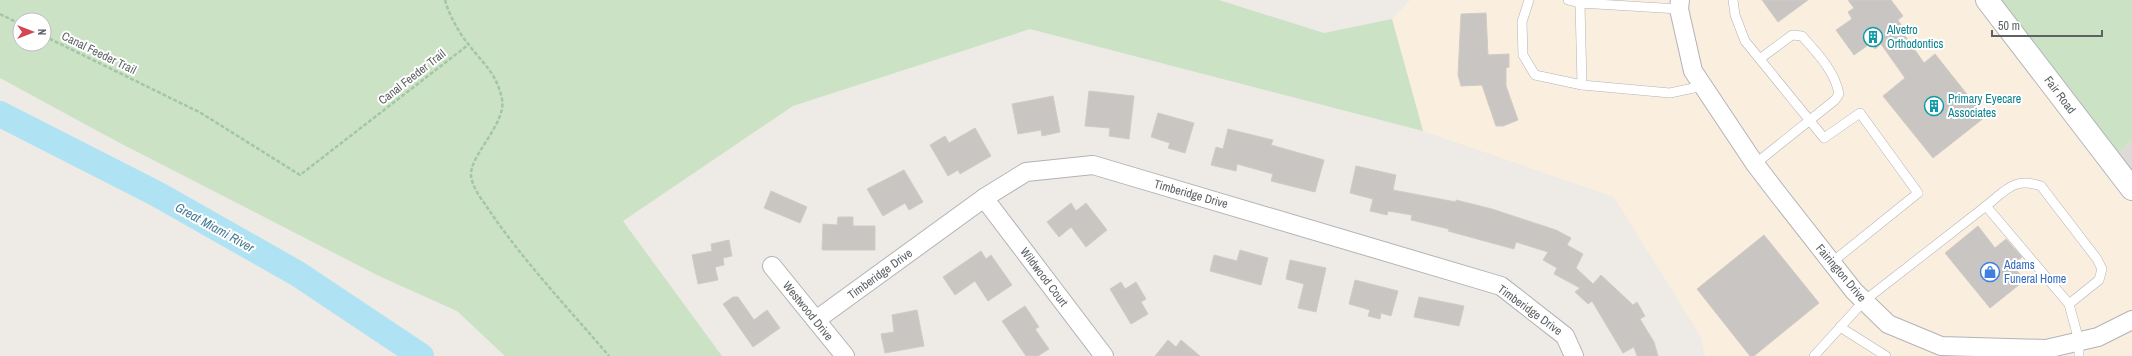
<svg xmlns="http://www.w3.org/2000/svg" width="2132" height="356" viewBox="0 0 2132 356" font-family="'Archivo Narrow',sans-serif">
	<rect width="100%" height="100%" fill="#eeeae6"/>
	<!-- commercial -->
	<path fill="#faeedf" d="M1410 0H1987L2132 189V356H1705L1701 337 1614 197 1423 131 1392 19Z"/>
	<!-- industrial -->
	<path fill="#dddad8" d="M2132 140V189L2110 161Z"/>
	<!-- green -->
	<g fill="#cbe2c5" fill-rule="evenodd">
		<path d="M0 0H1219L1324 33 1392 19 1423 131 1030 29 793 106 623 221 722 356H505L457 311 379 276 116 141 0 78ZM20 20H44V44H20Z"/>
		<path d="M1987 0H2132V140L2110 161Z"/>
	</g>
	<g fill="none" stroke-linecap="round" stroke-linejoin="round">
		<!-- river -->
		<path stroke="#afe3f4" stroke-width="26" d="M0 114 157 194 298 274 421 356"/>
	</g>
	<!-- building -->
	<g fill="#c9c5c2" stroke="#d1cbc5">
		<path d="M1762 0H1808L1778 22Z"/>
		<path d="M1848 0H1891L1903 16 1898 20 1903 28 1901 30 1924 63 1935 54 1985 117 1933 158 1883 96 1905 78 1881 44 1875 49 1871 43 1854 55 1836 30 1852 19 1848 12 1854 8Z"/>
		<path d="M1486 13 1488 55 1509 54V67L1506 68V86L1518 120 1503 126H1496L1482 85 1461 86 1458 75 1461 14Z"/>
		<path d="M1089 91 1134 96 1129 139 1109 136 1110 128 1085 126Z"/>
		<path d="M1053 96 1060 132 1042 136 1041 130 1018 134 1012 104Z"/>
		<path d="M1158 113 1194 123 1185 153 1168 148 1170 143 1151 137Z"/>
		<path d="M975 128 991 156 960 174 958 170 948 176 930 145 945 136 949 143Z"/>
		<path d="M1228 129 1273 140 1271 145 1324 160 1315 192 1271 181 1273 174 1237 164 1236 171 1211 165 1216 147 1223 149Z"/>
		<path d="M1356 166 1396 175 1393 190 1456 202V200L1492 209 1556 230 1571 238 1567 245 1583 254 1576 268 1593 284 1601 275 1633 305 1637 302 1645 316 1640 319 1654 342 1658 356H1637L1634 347 1623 353 1592 301 1588 304 1575 292 1580 288 1554 274 1557 268 1543 260 1548 252 1516 242 1514 249 1448 231 1449 229 1411 220 1412 215 1388 211 1387 215 1370 211 1373 199 1350 193Z"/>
		<path d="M904 170 923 202 909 210 905 203 883 216 867 189Z"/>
		<path d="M771 191 807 207 800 223 764 208Z"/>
		<path d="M1071 203 1076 211 1086 203 1107 230 1086 247 1071 227 1059 237 1047 222Z"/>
		<path d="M838 217H853V226H875V250H822L823 224 837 225Z"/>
		<path d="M1978 226 1995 248 2006 239 2022 257 2012 265 2025 280 1990 308 1945 253Z"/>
		<path d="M1764 235 1819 303 1754 356H1750L1697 289Z"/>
		<path d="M729 240 732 256 723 258 724 265 715 267 718 280 698 284 692 255 712 251 711 244Z"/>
		<path d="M1240 250 1268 258 1261 285 1210 271 1214 255 1237 261Z"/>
		<path d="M981 251 986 259 991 255 1012 285 988 301 975 281 955 295 943 277Z"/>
		<path d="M1290 260 1326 268 1316 312 1298 308 1304 284 1286 279Z"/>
		<path d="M1355 280 1398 291 1391 316 1381 313 1380 319 1368 316 1370 310 1349 304Z"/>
		<path d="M1121 282 1125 289 1136 282 1146 299 1141 302 1148 314 1131 324 1110 289Z"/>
		<path d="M733 297H738L754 320 767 310 780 328 753 347 723 304Z"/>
		<path d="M1419 297 1464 306 1459 326 1414 317Z"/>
		<path d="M1025 306 1039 327 1035 329 1049 349 1038 356H1026L1002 321Z"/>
		<path d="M917 310 924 346 885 353 881 334 894 332 892 315Z"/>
		<path d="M1168 340 1176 347 1181 340 1200 356H1155Z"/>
	</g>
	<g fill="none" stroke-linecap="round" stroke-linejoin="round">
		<!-- lane casing -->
		<g stroke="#b1b3b6" stroke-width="10">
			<g id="lane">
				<path d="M1529 0 1522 22 1523 55 1535 75 1582 85"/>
				<path d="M1568 0 1580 3"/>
				<path d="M1733 0 1735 15 1745 41 1824 138 1860 113 1918 193 1831 263"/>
				<path d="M1679 9 1580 3 1582 85 1670 93 1703 86"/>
				<path d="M1755 164 1835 100 1839 94C1835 71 1817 53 1802 36L1792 35 1761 58"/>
				<path d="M1986 206C2006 190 2014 177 2041 186L2097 259 2102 269 2099 280 2069 304"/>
				<path d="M1840 327 1886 356"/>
				<path d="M1814 356 1864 301 1986 206 2069 304 2079 341V356"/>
			</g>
		</g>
		<!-- street casing -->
		<g stroke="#b1b3b6" stroke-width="20">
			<g id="street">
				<path d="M1680 0 1679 9 1693 71 1755 164 1778 194 1854 291 1888 324 1941 346 2046 349 2098 337 2132 320"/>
				<path d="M984 198 1104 356"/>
				<path d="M772 266 845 356"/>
				<path d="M816 320 984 198 1026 172 1093 165 1501 286 1565 336 1574 356"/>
			</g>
		</g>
		<!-- secondary casing -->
		<g stroke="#b2b5b8" stroke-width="24">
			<path id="secondary" d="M1987 0 2132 189"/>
		</g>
		<!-- path -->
		<g stroke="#a2c7a6" stroke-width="2.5" stroke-dasharray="4 2" stroke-linecap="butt">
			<path d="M445 0C449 15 459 33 469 45 484 65 496 72 502 99 507 123 469 156 471 176 473 190 484 202 491 213 526 264 569 309 609 356"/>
			<path d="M0 14 20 24"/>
			<path d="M44 36 201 113 300 175 468 45"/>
		</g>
		<!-- lane -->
		<use href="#lane" stroke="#fff" stroke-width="9"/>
		<!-- street -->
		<use href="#street" stroke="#fff" stroke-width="18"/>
		<!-- secondary -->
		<use href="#secondary" stroke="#fff" stroke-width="22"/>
	</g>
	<!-- icons -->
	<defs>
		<g id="building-ring" transform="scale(1)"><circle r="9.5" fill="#fff" stroke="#0f9aa8" stroke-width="1.5"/><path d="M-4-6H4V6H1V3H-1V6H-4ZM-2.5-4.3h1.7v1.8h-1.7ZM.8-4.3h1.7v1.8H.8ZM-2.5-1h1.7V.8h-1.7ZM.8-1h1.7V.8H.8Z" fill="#0f9aa8"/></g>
		<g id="shop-ring" transform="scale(1)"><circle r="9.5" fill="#fff" stroke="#3f7fe0" stroke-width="1.5"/><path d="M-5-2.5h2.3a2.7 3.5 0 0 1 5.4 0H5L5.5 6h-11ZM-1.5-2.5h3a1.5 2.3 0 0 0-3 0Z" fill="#3f7fe0"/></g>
	</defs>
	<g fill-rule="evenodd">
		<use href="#building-ring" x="1873" y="37"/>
		<use href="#building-ring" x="1934" y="106"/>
		<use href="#shop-ring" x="1990" y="272"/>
	</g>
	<g text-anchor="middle" stroke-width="4" stroke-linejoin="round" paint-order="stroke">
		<!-- culture labels -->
		<g font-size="12" fill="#0d838f" stroke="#fff" text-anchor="start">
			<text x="1887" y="34">Alvetro<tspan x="1887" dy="14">Orthodontics</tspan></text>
			<text x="1948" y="103">Primary Eyecare<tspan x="1948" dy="14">Associates</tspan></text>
		</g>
		<!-- street labels -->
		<g font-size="12" fill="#5d6164" stroke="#fff">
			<text transform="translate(99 53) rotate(26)" y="4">Canal Feeder Trail</text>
			<text transform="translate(412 77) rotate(-38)" y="4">Canal Feeder Trail</text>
			<text transform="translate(2060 95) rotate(53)" y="4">Fair Road</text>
			<text transform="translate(1191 194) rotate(16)" y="4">Timberidge Drive</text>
			<text transform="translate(1841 273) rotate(50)" y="4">Fairington Drive</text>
			<text transform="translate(880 274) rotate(-36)" y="4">Timberidge Drive</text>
			<text transform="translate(1044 277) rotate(53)" y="4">Wildwood Court</text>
			<text transform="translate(1530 310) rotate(36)" y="4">Timberidge Drive</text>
			<text transform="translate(808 311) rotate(51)" y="4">Westwood Drive</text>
		</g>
		<!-- shop labels -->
		<g font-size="12" fill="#366cbe" stroke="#fff" text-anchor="start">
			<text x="2004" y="269">Adams<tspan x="2004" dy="14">Funeral Home</tspan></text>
		</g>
		<!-- water labels -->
		<g font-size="13" font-style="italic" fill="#477b93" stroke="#fff">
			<text transform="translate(215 227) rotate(29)" y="5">Great Miami River</text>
		</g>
	</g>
	<!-- north arrow -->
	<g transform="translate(32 32) rotate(90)"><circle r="19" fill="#ffffff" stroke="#bec0c1"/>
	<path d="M0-3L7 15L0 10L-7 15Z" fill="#d34655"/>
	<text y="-6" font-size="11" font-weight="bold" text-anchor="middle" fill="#5d6164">N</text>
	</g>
	<!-- scale -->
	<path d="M1992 30v6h110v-6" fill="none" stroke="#5d6164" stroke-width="2"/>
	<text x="1998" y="30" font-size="12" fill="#5d6164" stroke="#ffffff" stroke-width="3" paint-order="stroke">50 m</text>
</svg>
